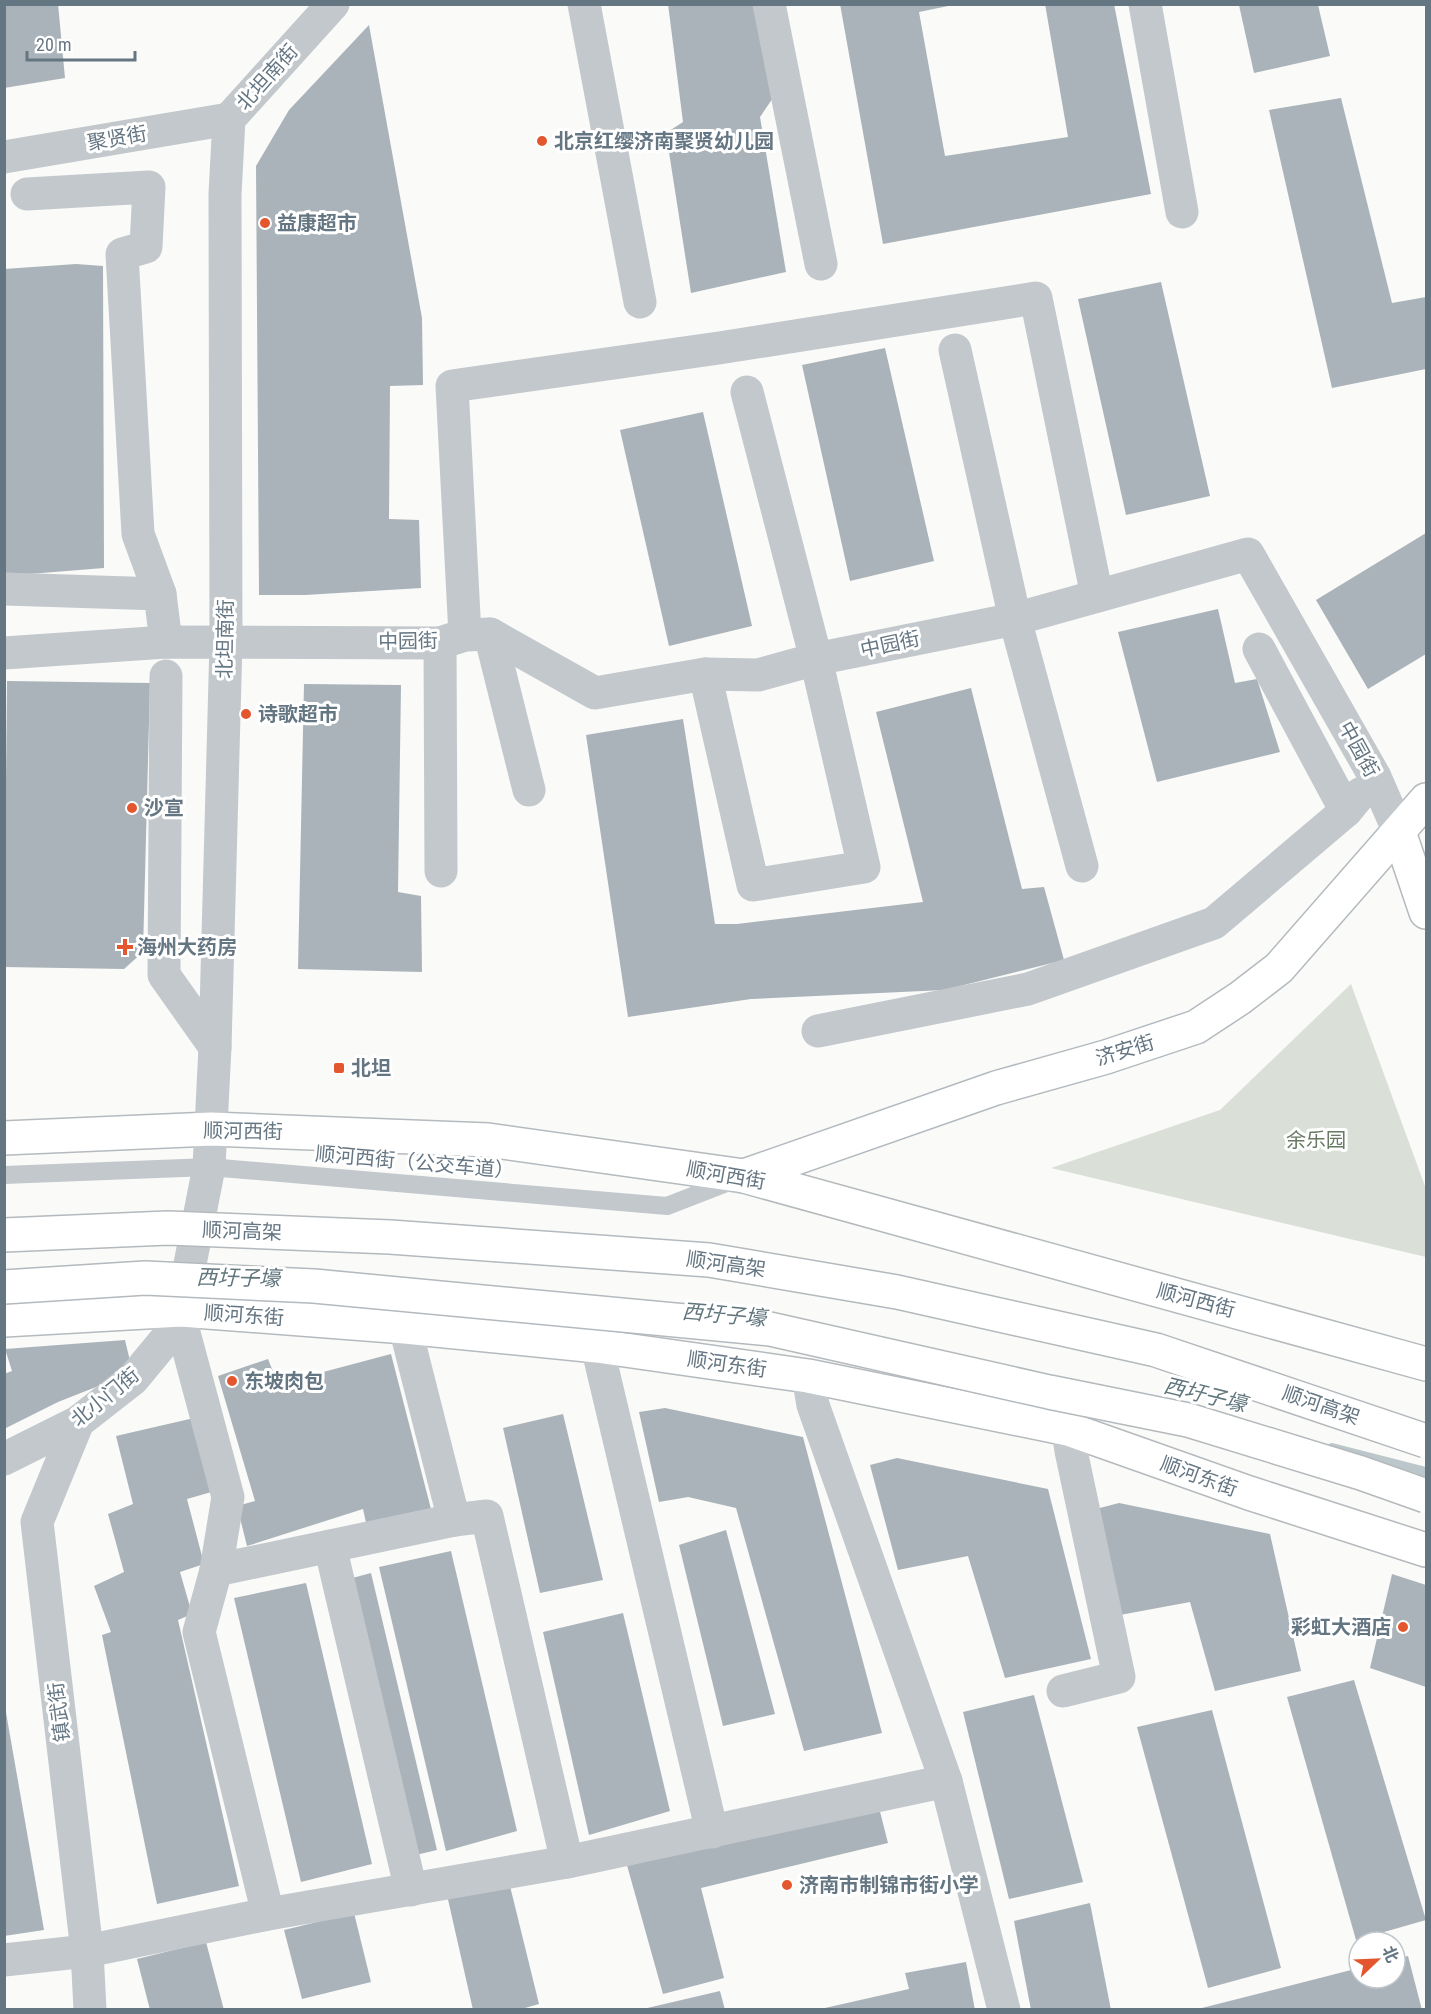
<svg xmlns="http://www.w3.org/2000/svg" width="1431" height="2014" viewBox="0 0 1431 2014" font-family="'Roboto Condensed','Noto Sans SC',sans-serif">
	<rect width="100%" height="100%" fill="#fafaf8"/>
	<!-- green -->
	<path fill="#dadfd7" d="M1351 984 1426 1189V1257L1051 1168 1220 1110Z"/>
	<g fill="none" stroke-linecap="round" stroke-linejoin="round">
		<!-- stream -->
		<path stroke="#bbc7cb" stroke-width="10" d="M1332 1448 1426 1472"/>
	</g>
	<!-- building -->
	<g fill="#aab3b9">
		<path d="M4 4H58L65 78 4 88Z"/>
		<path d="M668 4H758L775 95 760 117 786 272 691 293 666 133 683 122Z"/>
		<path d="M840 4H958L919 12 945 156 1068 137 1045 4H1114L1151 194 883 244Z"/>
		<path d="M1239 5H1318L1330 56 1254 73Z"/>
		<path d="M369 25 422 318 423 385 390 386 389 519 419 520 421 588 305 595H259L256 166 289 110Z"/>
		<path d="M1341 98 1392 303 1426 297V369L1332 388 1269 110Z"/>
		<path d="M76 264 103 266 104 568 4 576V269Z"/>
		<path d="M1161 282 1210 496 1126 515 1078 299Z"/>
		<path d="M885 348 934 561 850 581 802 365Z"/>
		<path d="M703 412 752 626 669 646 620 430Z"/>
		<path d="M1426 533V654L1368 689 1316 600Z"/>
		<path d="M1218 609 1235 683 1257 679 1280 752 1157 782 1118 632Z"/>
		<path d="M7 681 150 683 143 952 124 969 4 967Z"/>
		<path d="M304 684 401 685 398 892 421 896 422 972 298 969Z"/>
		<path d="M971 688 1022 889 1044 887 1064 960 944 990 751 999 628 1017 586 735 683 719 715 924H737L923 902 876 712Z"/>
		<path d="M125 1340 130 1361 101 1385 58 1402 4 1429V1374L12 1371 5 1349Z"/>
		<path d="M391 1354 432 1513 367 1527 363 1509 247 1546 237 1506 255 1501 218 1376 268 1359 278 1384Z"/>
		<path d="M665 1408 803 1437 882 1733 804 1751 736 1508 688 1497 659 1502 639 1412Z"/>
		<path d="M563 1414 603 1580 540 1593 503 1428Z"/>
		<path d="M194 1418 215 1491 187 1499 204 1564 180 1572 192 1614 178 1620 239 1886 157 1904 102 1635 111 1632 94 1586 124 1572 108 1514 133 1504 116 1436Z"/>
		<path d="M897 1458 1048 1489 1091 1659 1005 1678 968 1556 898 1570 870 1465Z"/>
		<path d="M1119 1503 1270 1534 1301 1671 1215 1691 1190 1602 1120 1615 1092 1510Z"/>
		<path d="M726 1530 775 1714 723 1726 679 1545Z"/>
		<path d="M451 1551 517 1831 446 1851 379 1567Z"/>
		<path d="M371 1573 437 1850 407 1857 345 1580Z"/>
		<path d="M1392 1574 1426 1585V1687L1370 1668Z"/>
		<path d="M306 1583 372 1864 301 1882 234 1598Z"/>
		<path d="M623 1613 670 1811 589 1835 543 1632Z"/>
		<path d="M1354 1680 1426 1920 1356 1940 1287 1697Z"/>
		<path d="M1034 1695 1083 1882 1009 1899 963 1712Z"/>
		<path d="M4 1701 44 1930 4 1936Z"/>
		<path d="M1212 1710 1281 1968 1208 1988 1137 1727Z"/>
		<path d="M876 1796 888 1843 701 1888 724 1978 663 1994 623 1851Z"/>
		<path d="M509 1882 539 2004 518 2010H473L447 1895Z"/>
		<path d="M1090 1903 1111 2010H1031L1014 1921Z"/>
		<path d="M354 1913 371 1982 302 1999 284 1930Z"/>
		<path d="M206 1942 224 2010H150L137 1959Z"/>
		<path d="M1408 1956 1422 2010H1194L1359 1968V1978H1395V1959Z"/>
		<path d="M966 1962 975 2010H816L909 1989 905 1973Z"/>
		<path d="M720 1991 725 2010H643V2009Z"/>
	</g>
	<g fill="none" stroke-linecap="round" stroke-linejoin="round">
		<!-- secondary casing -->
		<g stroke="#b3babf" stroke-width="36">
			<g id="secondary">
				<path d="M1399 832 1426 912"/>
				<path d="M744 1176 996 1088 1106 1057 1196 1027 1240 998 1279 968 1426 800"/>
			</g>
		</g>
		<!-- primary casing -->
		<g stroke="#b5babe" stroke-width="36">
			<g id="primary">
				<path d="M4 1138 211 1129 488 1140 744 1176 1426 1364"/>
				<path d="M4 1320 181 1310 405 1327 597 1346 808 1376 1068 1429 1249 1493 1426 1550"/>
			</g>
		</g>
		<!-- lane -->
		<path stroke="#c3c8cc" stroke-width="18" d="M4 1175 209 1167 667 1206 734 1180"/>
		<!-- street -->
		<g stroke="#c3c8cc" stroke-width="33">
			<path d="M584 4 640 302"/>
			<path d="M769 4 821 264"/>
			<path d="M1145 4 1182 212"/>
			<path d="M4 157 229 119"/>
			<path d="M27 194 149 187 146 247 122 254 138 534 160 594"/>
			<path d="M955 350 1015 619 1082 866"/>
			<path d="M5 589 160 594 166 642"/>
			<path d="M490 634 529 790"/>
			<path d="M465 635 452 386 719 348 1036 298 1097 596"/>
			<path d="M440 643 441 871"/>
			<path d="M1259 649 1346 811 1360 794"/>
			<path d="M4 653 166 642 440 643 465 635 490 634 595 693 705 674 758 675 816 659 1015 619 1248 554 1375 777 1399 832"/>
			<path d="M705 674 753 885 864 867 816 659 747 392"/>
			<path d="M166 676 164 975 215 1047"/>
			<path d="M818 1031 1028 989 1214 923 1346 811"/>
			<path d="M181 1310 183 1329 228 1497 216 1570 454 1520"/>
			<path d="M405 1327 454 1520 487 1516 567 1862"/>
			<path d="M597 1346 712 1832"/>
			<path d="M808 1376 813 1405 946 1781"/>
			<path d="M78 1422 37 1522 87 1951 90 2010"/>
			<path d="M4 1459 78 1422 133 1379 176 1327 181 1310 209 1167 215 1047 226 642 225 194 229 119 333 4"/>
			<path d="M330 1546 411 1890"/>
			<path d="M216 1570 199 1632 268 1914"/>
			<path d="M1063 1691 1119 1677 1071 1451 1068 1429"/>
			<path d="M4 1960 87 1951 268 1914 567 1862 946 1781 1004 2010"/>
		</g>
		<!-- secondary -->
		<use href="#secondary" stroke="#fff" stroke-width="33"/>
		<!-- primary -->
		<use href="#primary" stroke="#fff" stroke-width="33"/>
		<!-- highway-bridge casing -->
		<g stroke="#b4b9bd" stroke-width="36" stroke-linecap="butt">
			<g id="highway-bridge">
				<path d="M4 1235 168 1228 390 1237 709 1260 897 1292 1156 1350 1426 1441"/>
				<path d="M4 1287 145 1278 314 1286 770 1329 1049 1392 1188 1420 1361 1473 1426 1496"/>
			</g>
		</g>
		<!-- highway-bridge -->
		<use href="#highway-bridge" stroke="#fff" stroke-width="33"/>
	</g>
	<!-- markers -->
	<g fill="#e4572e" stroke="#fff" stroke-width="2">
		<circle cx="542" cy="141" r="6"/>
		<circle cx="265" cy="223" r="6"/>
		<circle cx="246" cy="714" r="6"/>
		<circle cx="132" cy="808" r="6"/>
		<path d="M122 938h6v6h6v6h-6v6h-6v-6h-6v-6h6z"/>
		<rect x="333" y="1062" width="12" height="12" rx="3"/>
		<circle cx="232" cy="1381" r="6"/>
		<circle cx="1403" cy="1627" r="6"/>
		<circle cx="787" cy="1885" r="6"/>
	</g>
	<g text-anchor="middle" stroke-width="6" stroke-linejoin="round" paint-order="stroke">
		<!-- street labels -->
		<g font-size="20" fill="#657683" stroke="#fff">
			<text transform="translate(267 77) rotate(-48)" y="7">北坦南街</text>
			<text transform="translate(117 138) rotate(-10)" y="7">聚贤街</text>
			<text transform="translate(225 639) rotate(-89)" y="7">北坦南街</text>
			<text transform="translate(408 641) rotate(-1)" y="7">中园街</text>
			<text transform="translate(890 644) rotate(-12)" y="7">中园街</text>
			<text transform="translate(1359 749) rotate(61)" y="7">中园街</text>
			<text transform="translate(1125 1050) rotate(-17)" y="7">济安街</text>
			<text transform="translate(243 1131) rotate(1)" y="7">顺河西街</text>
			<text transform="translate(415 1162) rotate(5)" y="7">顺河西街（公交车道）</text>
			<text transform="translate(726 1175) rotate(10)" y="7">顺河西街</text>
			<text transform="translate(242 1231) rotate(2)" y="7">顺河高架</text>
			<text transform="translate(726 1264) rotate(8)" y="7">顺河高架</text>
			<text transform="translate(1196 1300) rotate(15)" y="7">顺河西街</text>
			<text transform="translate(244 1315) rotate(4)" y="7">顺河东街</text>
			<text transform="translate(727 1364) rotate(8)" y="7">顺河东街</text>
			<text transform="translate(105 1397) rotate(-39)" y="7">北小门街</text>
			<text transform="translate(1321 1405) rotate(19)" y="7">顺河高架</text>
			<text transform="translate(1199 1476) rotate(20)" y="7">顺河东街</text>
			<text transform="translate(59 1712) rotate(-97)" y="7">镇武街</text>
		</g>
		<!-- poi labels -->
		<g font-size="20" font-weight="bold" fill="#657683" stroke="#fff" text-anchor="start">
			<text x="554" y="148">北京红缨济南聚贤幼儿园</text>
			<text x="277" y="230">益康超市</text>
			<text x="258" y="721">诗歌超市</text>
			<text x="144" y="815">沙宣</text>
			<text x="137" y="954">海州大药房</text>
			<text x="351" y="1075">北坦</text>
			<text x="244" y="1388">东坡肉包</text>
			<text x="1391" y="1634" text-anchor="end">彩虹大酒店</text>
			<text x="799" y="1892">济南市制锦市街小学</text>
		</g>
		<!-- park labels -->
		<g font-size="20" fill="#687a64" stroke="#fff">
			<text x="1316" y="1147">余乐园</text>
		</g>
		<!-- water labels -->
		<g font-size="21" font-style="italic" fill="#60757c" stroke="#fff">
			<text transform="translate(238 1278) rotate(1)" y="7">西圩子壕</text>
			<text transform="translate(724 1315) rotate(5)" y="7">西圩子壕</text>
			<text transform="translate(1205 1395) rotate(14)" y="7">西圩子壕</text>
		</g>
	</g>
	<!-- border -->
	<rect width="1431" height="2014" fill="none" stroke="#657683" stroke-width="12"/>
	<!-- north arrow -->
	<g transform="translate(1377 1960) rotate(67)"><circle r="28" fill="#ffffff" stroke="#c1c8cd" stroke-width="1.5"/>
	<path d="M0-4.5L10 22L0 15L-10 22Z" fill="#e4572e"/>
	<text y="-9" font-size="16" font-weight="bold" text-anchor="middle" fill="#657683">北</text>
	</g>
	<!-- scale -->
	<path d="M27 51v9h108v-9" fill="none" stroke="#657683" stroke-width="3"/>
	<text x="36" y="51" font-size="18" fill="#657683" stroke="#ffffff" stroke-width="4.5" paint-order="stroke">20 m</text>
</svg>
